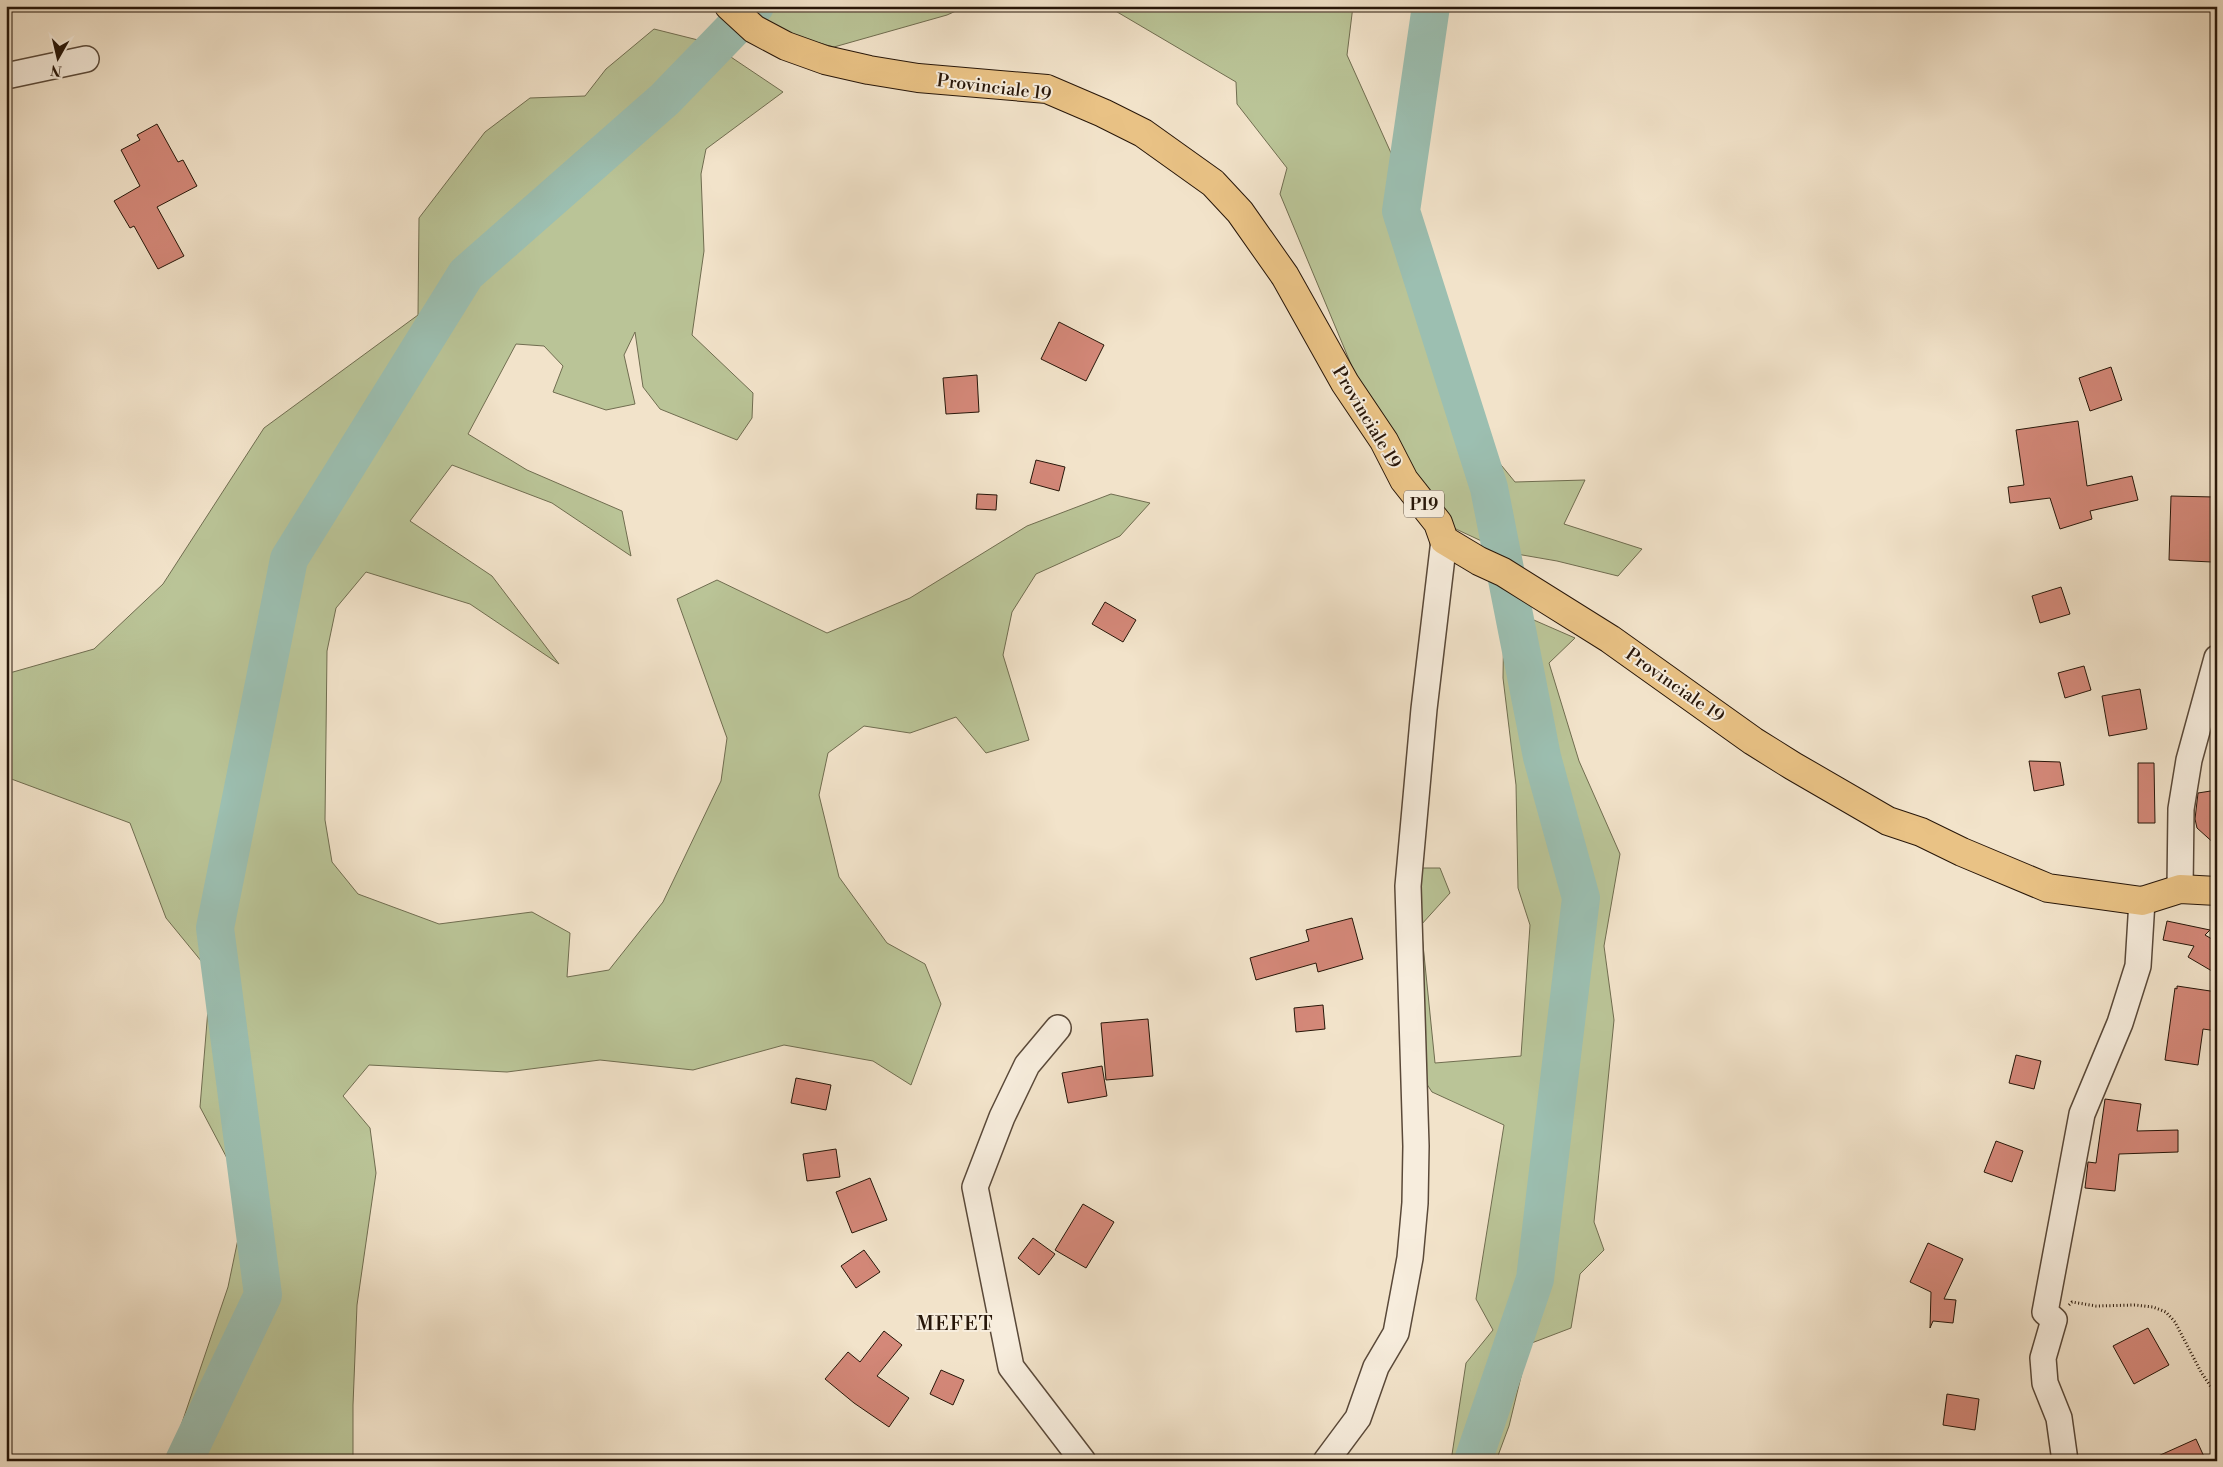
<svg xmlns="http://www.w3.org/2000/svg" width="2223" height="1467" viewBox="0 0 2223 1467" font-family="'Libre Bodoni',serif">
	<rect width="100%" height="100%" fill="#f2e3ca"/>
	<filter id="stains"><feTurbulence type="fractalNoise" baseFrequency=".004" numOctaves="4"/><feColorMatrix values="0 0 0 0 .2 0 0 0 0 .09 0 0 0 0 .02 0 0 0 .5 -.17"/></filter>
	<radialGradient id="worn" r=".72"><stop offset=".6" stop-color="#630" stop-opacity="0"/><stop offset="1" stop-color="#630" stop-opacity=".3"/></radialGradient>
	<!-- green -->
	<g fill="#bac497" stroke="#706d50">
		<path d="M738 6H967L947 15 834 47 798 37Z"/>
		<path d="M1107 6H1353L1347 55 1409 193 1443 394 1515 482 1585 480 1564 524 1642 549 1618 576 1557 561 1505 552 1426 515 1363 393 1280 194 1287 168 1237 104 1236 82Z"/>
		<path d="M654 29 710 43 783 92 706 149 701 174 704 251 692 335 753 393 752 418 737 440 660 409 643 387 635 332 624 355 635 404 606 410 553 392 563 366 544 346 516 344 468 434 527 470 622 511 631 556 552 503 452 465 410 521 492 576 559 664 470 604 366 572 336 608 327 651 325 820 332 862 358 894 439 924 532 912 570 933 567 977 609 970 663 902 721 781 727 738 677 599 717 580 827 633 910 598 1027 526 1111 494 1150 503 1120 536 1036 574 1012 612 1003 655 1029 740 986 753 956 717 910 733 864 726 828 753 819 795 839 877 887 943 925 964 941 1004 911 1085 873 1061 784 1045 693 1070 600 1060 507 1072 369 1065 343 1096 370 1128 376 1173 357 1305 353 1405V1461H169L228 1287 247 1196 200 1107 211 973 166 918 130 823 6 777V674L94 649 163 584 264 428 418 315 419 218 485 132 530 98 585 96 606 69Z"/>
		<path d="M1504 607 1575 638 1549 663 1579 761 1620 854 1604 946 1614 1020 1594 1222 1604 1250 1580 1274 1571 1328 1529 1344 1509 1426 1496 1461H1451L1466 1363 1493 1330 1476 1299 1504 1125 1432 1092 1407 1054 1417 868H1440L1450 893 1421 925 1435 1063 1521 1056 1530 925 1518 888 1516 785 1503 678Z"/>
	</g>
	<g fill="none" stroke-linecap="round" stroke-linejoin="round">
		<!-- river -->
		<g stroke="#9cbfb1" stroke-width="38">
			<path d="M1431 6 1401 211 1489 488 1542 757 1581 898 1535 1279 1473 1461"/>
			<path d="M184 1461 263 1295 215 928 289 559 466 274 665 99 755 6"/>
		</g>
	</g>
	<!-- building -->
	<g fill="#d48879" stroke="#271609">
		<path d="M157 124 178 162 183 160 197 186 157 207 184 256 158 269 134 226 130 228 114 201 140 186 121 150 140 140 137 135Z"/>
		<path d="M1059 322 1104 345 1086 381 1041 359Z"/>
		<path d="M2111 367 2122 400 2090 411 2079 378Z"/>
		<path d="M977 375 979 412 946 414 943 378Z"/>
		<path d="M2078 421 2087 486 2132 476 2138 500 2090 511 2092 519 2060 529 2050 498 2010 503 2008 487 2024 485 2016 430Z"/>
		<path d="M1036 460 1065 467 1059 491 1030 483Z"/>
		<path d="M977 494 997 495 996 510 976 509Z"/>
		<path d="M2171 496 2214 497 2212 562 2169 560Z"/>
		<path d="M2061 587 2070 614 2040 623 2032 596Z"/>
		<path d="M1105 602 1136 620 1123 642 1092 624Z"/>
		<path d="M2084 666 2091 690 2065 698 2058 673Z"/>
		<path d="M2140 689 2147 729 2109 736 2102 696Z"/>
		<path d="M2029 761 2060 762 2064 785 2034 791Z"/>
		<path d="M2138 763H2154L2155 823H2138Z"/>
		<path d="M2217 790V846L2197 828 2195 819 2198 793Z"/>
		<path d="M1352 918 1363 959 1318 972 1316 963 1256 980 1250 958 1309 941 1306 930Z"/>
		<path d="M2167 921 2210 930 2205 935 2217 942V974L2188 957 2194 946 2163 940Z"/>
		<path d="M2177 986 2217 992V1031L2203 1029 2198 1065 2165 1060 2175 988 2177 989Z"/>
		<path d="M1323 1005 1325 1029 1296 1032 1294 1008Z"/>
		<path d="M1148 1019 1153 1076 1106 1080 1101 1023Z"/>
		<path d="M2016 1055 2041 1061 2034 1089 2009 1083Z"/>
		<path d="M1102 1066 1107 1096 1068 1103 1062 1073Z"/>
		<path d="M796 1078 831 1085 826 1110 791 1103Z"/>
		<path d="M2105 1099 2141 1104 2137 1131 2178 1130V1152L2119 1154 2115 1191 2085 1188 2088 1162 2096 1163Z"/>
		<path d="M1996 1141 2023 1151 2012 1182 1984 1172Z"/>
		<path d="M836 1149 840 1177 807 1181 803 1154Z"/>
		<path d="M870 1178 887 1220 852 1233 836 1192Z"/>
		<path d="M1083 1204 1114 1222 1086 1268 1055 1250Z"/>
		<path d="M1033 1238 1055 1254 1039 1275 1018 1258Z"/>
		<path d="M1928 1243 1963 1259 1944 1299 1956 1300 1953 1323 1933 1321 1930 1328 1931 1292 1910 1282Z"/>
		<path d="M864 1250 880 1272 856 1288 841 1266Z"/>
		<path d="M2148 1328 2169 1365 2134 1384 2113 1346Z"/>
		<path d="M884 1331 902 1345 877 1376 909 1398 889 1427 854 1403 825 1379 848 1352 860 1362Z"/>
		<path d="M941 1370 964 1380 953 1405 930 1394Z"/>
		<path d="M1947 1394 1979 1399 1975 1430 1943 1425Z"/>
		<path d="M2196 1439 2206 1461H2147Z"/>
	</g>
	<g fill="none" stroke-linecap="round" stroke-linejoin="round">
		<!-- minor casing -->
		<g stroke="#5a4939" stroke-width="28">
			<g id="minor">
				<path d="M6 76 86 59"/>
				<path d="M2180 889 2181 809 2189 760 2217 658"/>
				<path d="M1058 1028 1027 1065 1002 1117 975 1187 1011 1367 1083 1461"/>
				<path d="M1326 1461 1358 1418 1376 1367 1396 1333 1410 1258 1415 1203 1416 1146 1408 886 1424 709 1444 540"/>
				<path d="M2065 1461 2059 1418 2045 1383 2043 1358 2054 1320 2045 1312 2082 1114 2120 1023 2138 966 2142 901"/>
			</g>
		</g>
		<!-- primary casing -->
		<g stroke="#271609" stroke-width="30">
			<path id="primary" d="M729 6 754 29 786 46 825 60 869 70 918 78 1047 89 1103 113 1143 133 1213 183 1240 212 1285 276 1345 383 1384 441 1404 480 1438 523 1444 540 1479 561 1503 572 1610 639 1753 741 1793 766 1888 821 1921 832 1962 852 2048 888 2142 901 2180 889 2217 891"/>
		</g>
		<!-- path -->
		<path stroke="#271609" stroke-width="3" stroke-dasharray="1 2.5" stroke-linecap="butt" d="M2069 1305 2072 1302 2096 1306 2135 1305 2153 1307 2166 1312 2175 1322 2201 1372 2217 1396"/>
		<!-- minor -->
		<use href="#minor" stroke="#f7eddd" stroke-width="25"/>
		<!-- primary -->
		<use href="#primary" stroke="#e9c285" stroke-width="28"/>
	</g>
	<g text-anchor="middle" stroke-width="4" stroke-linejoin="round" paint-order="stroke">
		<!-- shield labels -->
		<rect fill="#f7eddd" stroke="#655649" stroke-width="1" x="1404" y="490.5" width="40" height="27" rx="4"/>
		<g font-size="16" font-weight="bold" fill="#271609">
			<text x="1424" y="510">P19</text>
		</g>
		<!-- street labels -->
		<g font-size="18" fill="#271609" stroke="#f7eddd">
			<text transform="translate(994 87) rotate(7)" y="6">Provinciale 19</text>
			<text transform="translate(1367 417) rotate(59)" y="6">Provinciale 19</text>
			<text transform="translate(1675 685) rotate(35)" y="6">Provinciale 19</text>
		</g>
		<!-- quarter labels -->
		<g font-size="20" letter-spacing="1" fill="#271609" stroke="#f7eddd">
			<text x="955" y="1330">MEFET</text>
		</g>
	</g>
	<!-- margin -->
	<rect width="2223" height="1467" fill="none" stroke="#f2e3ca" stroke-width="25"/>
	<rect x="8" y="8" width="2208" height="1452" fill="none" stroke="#271609" stroke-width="2.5"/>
	<rect x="12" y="12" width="2198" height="1442" fill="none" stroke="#271609"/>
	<!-- north arrow -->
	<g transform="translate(58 58) rotate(188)" stroke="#f7eddd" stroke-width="4" paint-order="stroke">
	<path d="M0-4L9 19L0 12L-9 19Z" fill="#271609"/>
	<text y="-8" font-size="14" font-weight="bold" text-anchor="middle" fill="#271609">N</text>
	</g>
	<rect width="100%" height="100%" filter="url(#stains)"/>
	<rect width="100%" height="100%" fill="url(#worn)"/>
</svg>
